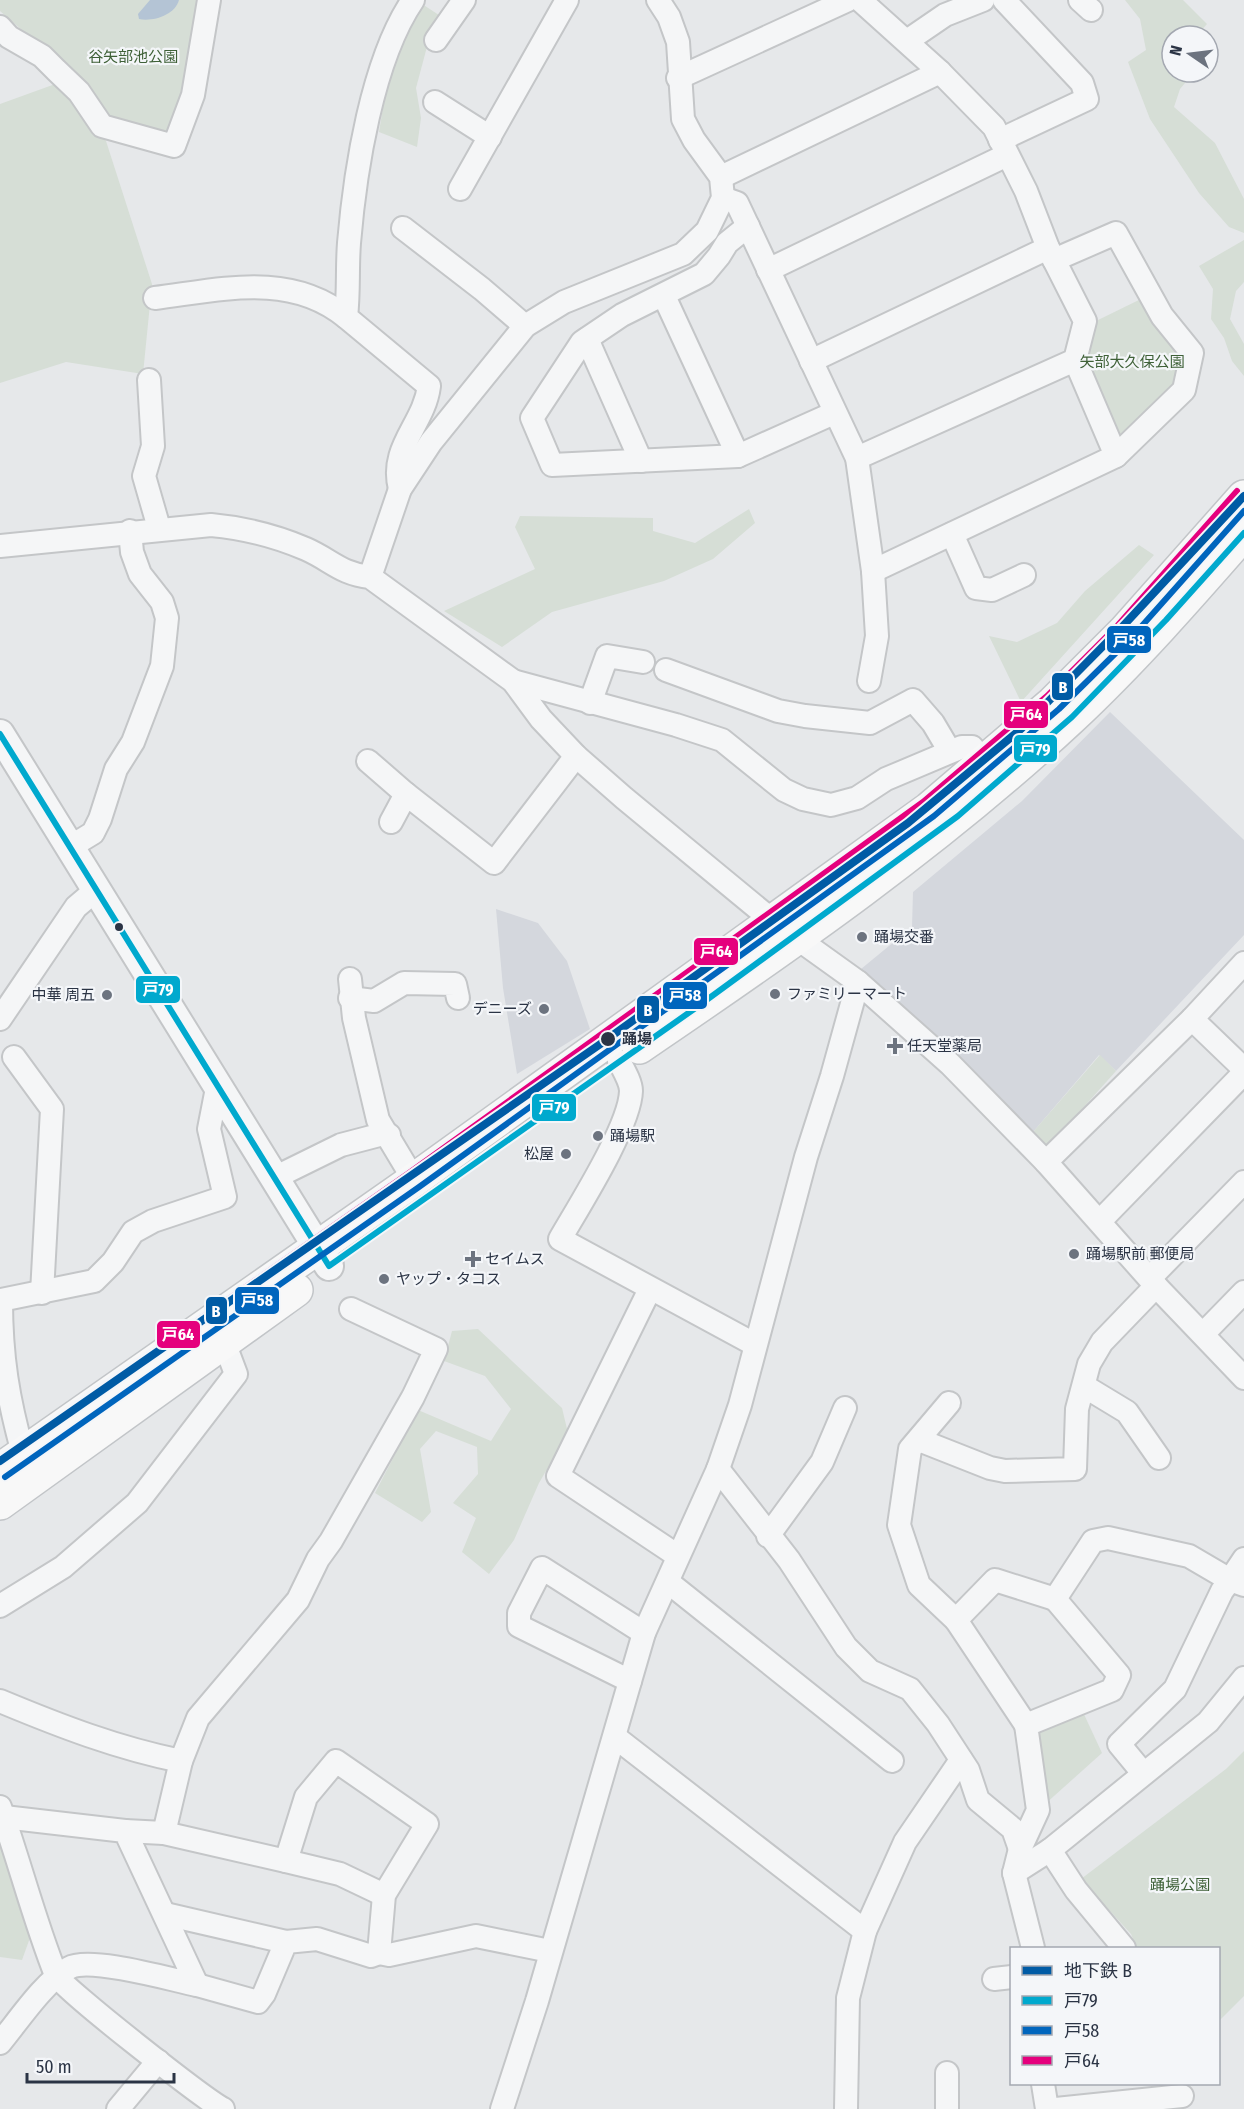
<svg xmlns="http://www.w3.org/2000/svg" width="1244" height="2109" viewBox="0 0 1244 2109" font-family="'Fira Sans Condensed','Noto Sans JP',sans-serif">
	<rect width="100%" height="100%" fill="#e6e8ea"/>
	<!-- built -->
	<g fill="#d4d7dd">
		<path d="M1110 712 1244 840V935L1116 1071 1099 1055 1033 1132 861 969 912 927 913 892 1022 801Z"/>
		<path d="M496 909 538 923 567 961 590 1029 517 1074 503 988Z"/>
	</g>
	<!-- green -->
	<g fill="#d6ded6">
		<path d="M0 0H204L184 95 170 139 110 119 45 50 0 11Z"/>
		<path d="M1125 0H1183L1207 24 1196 36H1172V72H1194L1180 89 1174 107 1215 143 1244 199V233L1229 227 1199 193 1150 119 1128 62 1146 50 1140 19Z"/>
		<path d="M419 2 445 19 428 43 416 88 421 118 417 147 379 132 389 71Z"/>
		<path d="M58 83 106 141 152 284 143 374 66 362 0 383V104Z"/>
		<path d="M1244 240V282L1236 291 1230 319 1244 344V376L1232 361 1224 338 1211 319 1213 289 1199 266Z"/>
		<path d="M1143 298 1183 357 1175 386 1124 437 1118 435 1084 360 1096 321Z"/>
		<path d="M749 509 755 523 713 559 664 581 552 612 502 647 444 611 535 569 515 527 520 516 653 518V531L695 543Z"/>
		<path d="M1139 545 1154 555 1021 702 989 636 1017 642 1057 623 1085 591Z"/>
		<path d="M1100 1055 1116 1071 1048 1147 1033 1132Z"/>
		<path d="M478 1329 562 1408 568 1433 539 1483 514 1540 489 1574 462 1552 476 1518 453 1503 478 1474 477 1447 436 1431 420 1449 431 1512 422 1522 375 1493 418 1410 491 1441 511 1409 485 1376 444 1361 452 1331Z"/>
		<path d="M1082 1710 1102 1753 1044 1805 1034 1729Z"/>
		<path d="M1244 1751V1996L1219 2021 1218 1948H1137L1131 1934 1081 1879 1226 1769Z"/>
		<path d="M0 1840 31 1935 22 1960 0 1957Z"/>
	</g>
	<!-- water -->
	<path fill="#b4c4d5" d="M150 0H179C175 15 153 22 139 19L138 14Z"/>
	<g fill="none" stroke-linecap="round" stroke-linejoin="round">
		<!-- minor casing -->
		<g stroke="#c4c6c8" stroke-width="26">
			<g id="minor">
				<path d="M1080 0 1091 10"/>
				<path d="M0 27 9 37 42 56 56 70 79 92 102 126 174 146 193 95 209 0"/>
				<path d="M436 40 464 0"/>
				<path d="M907 41 945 15 983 0"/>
				<path d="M678 78 848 0"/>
				<path d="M435 102 490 137"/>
				<path d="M1000 140 1087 99 1082 83 1004 0"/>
				<path d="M721 177 940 72"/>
				<path d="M460 189 567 0"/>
				<path d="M723 198 737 203 857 458 873 571 877 636 869 681"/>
				<path d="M748 226 727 243 719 256 704 274 622 315 582 342 532 418 552 465 738 456 834 413"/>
				<path d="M403 228 482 289 525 326"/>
				<path d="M1054 260 1116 233 1162 316 1192 353 1184 390 1116 456"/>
				<path d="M768 270 1007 155"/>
				<path d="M664 296 738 456"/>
				<path d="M155 298C220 290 290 271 346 317"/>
				<path d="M587 339 641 461"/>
				<path d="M811 361 1048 248"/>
				<path d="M149 380 153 446 144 476 159 528"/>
				<path d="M857 458 1075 360 1085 321 1048 248 1026 191 994 127 940 72 860 0"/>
				<path d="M400 489C389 447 424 425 429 386L346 317C349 292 347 268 349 243 355 171 372 60 413 0"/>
				<path d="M952 534 976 588 992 590 1024 575"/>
				<path d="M0 546 211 525C243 528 276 536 306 549 331 560 341 574 370 577L513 681 541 719 576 756 624 798 773 921 858 982 950 1064 1046 1162 1156 1286 1244 1378"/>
				<path d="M873 571 1116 456 1075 360"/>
				<path d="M370 577 400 489 431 442 525 326 564 302 683 254 707 231 723 198 721 177 694 140 683 119 678 42 669 17 658 0"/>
				<path d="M666 670 778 711 805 716 870 723 913 700 933 723 949 750"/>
				<path d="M513 681 676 725 722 740 784 790 803 799 831 805 857 798 886 779 962 747H972L986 763"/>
				<path d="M590 703 607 656 643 662"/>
				<path d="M368 761 406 794"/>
				<path d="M391 822 406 794 494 863 576 756"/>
				<path d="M70 847 93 833 100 819 116 769 133 742 162 666 167 618 162 602 140 574 132 552 130 531"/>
				<path d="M350 979 354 1018 378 1120 414 1180"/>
				<path d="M350 998 374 1001 404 983 455 984 458 998"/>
				<path d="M0 1019 76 907 96 890"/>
				<path d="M1192 1019 1244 1069"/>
				<path d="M14 1057 52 1109 42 1293"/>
				<path d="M619 1061C623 1069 631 1082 631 1091 630 1126 579 1206 560 1239L754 1344"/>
				<path d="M1046 1162 1192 1019 1244 963"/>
				<path d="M274 1178 341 1145 383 1134 389 1135"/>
				<path d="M1100 1221 1244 1073"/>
				<path d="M1150 1278 1244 1182"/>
				<path d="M650 1289 558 1476 678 1556"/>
				<path d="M1203 1334 1244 1292"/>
				<path d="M1084 1386 1127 1412 1159 1458"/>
				<path d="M949 1403 910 1449 899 1525 919 1585 956 1620"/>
				<path d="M919 1440 990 1468 1005 1471 1075 1469 1077 1409 1089 1364 1102 1342 1156 1286"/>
				<path d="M23 1453C8 1399 1 1357 1 1300L94 1281 113 1262 133 1232 153 1221 225 1197 209 1129 217 1088"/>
				<path d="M718 1469 789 1560 846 1647 870 1671 910 1689 938 1724 968 1770 978 1800 1013 1829 1020 1849"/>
				<path d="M768 1536 822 1462 845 1408"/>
				<path d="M1244 1559 1230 1580 1244 1585"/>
				<path d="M668 1582 892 1761"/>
				<path d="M0 1606 63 1567 137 1503 236 1374 224 1342"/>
				<path d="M630 1681 519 1626V1613L542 1568 644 1633"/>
				<path d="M0 1701C60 1726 117 1748 181 1761"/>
				<path d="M1026 1725 956 1620 995 1580 1055 1599"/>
				<path d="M615 1737 865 1931"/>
				<path d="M0 1807C20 1863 34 1920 56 1975 62 1988 203 2098 223 2109"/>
				<path d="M125 1831 164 1833 286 1861 306 1797 336 1761 427 1824 384 1895 379 1953 371 1956 317 1939 286 1942 264 1994 258 2002 197 1985"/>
				<path d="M164 1833 181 1761 198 1718 298 1600 318 1559 331 1541 413 1397 436 1349 351 1309"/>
				<path d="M1050 1850 1076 1890 1124 1948"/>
				<path d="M286 1861 340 1874 384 1895"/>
				<path d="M1014 1873 1050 1850 1208 1722 1244 1678"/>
				<path d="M165 1914 286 1942"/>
				<path d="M1033 1948 1014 1873 1020 1849 1038 1810 1026 1725 1112 1690 1119 1675 1055 1599 1093 1541 1108 1538 1189 1556 1230 1580 1222 1591 1175 1689 1119 1744 1143 1773"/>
				<path d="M379 1953 389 1955 476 1936 550 1951"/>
				<path d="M994 1979 1012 1977"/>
				<path d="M0 2043C19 2020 44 1982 69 1968 90 1956 172 1980 197 1985L125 1831 4 1817"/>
				<path d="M947 2073V2109"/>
				<path d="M1043 2084 1047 2109"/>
				<path d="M118 2109 158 2061"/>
				<path d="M502 2109 537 2001 644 1633 718 1469 740 1405 806 1157 832 1076 858 982"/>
				<path d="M846 2109 848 1998 865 1931 905 1842 961 1760"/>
				<path d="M1056 2109 1182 2096"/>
			</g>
		</g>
		<!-- tertiary casing -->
		<g stroke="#c4c6c8" stroke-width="32">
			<path id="tertiary" d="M0 734 329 1266"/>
		</g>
		<!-- primary casing -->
		<g stroke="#c2c5c8" stroke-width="36">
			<g id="primary">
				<path d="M639 1047C788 946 939 841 1071 718 1132 661 1189 596 1244 533"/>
				<path d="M0 1470 414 1180 929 809 1053 703 1125 631 1244 497"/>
				<path d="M0 1503 296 1290"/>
			</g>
		</g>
		<!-- minor -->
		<use href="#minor" stroke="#f5f6f7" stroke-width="22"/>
		<!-- tertiary -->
		<use href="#tertiary" stroke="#f5f6f7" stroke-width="28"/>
		<!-- primary -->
		<use href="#primary" stroke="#f8f8f8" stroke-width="33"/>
		<!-- bus-1 casing -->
		<g stroke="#f4f6f9" stroke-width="10">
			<path id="bus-1" d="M0 734 329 1266 697 1007 958 816 1072 717 1166 620 1244 533"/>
		</g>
		<!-- bus-2 casing -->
		<g stroke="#f4f6f9" stroke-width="10">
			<path id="bus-2" d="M5 1477 419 1187 934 816 1059 709 1132 637 1244 511"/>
		</g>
		<!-- bus-3 casing -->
		<g stroke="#f4f6f9" stroke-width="10">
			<path id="bus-3" d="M0 1459 409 1173 923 802 1047 696 1118 625 1237 491"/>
		</g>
		<!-- bus-1 -->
		<use href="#bus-1" stroke="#00a9ce" stroke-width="6"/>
		<!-- bus-2 -->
		<use href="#bus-2" stroke="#0065bd" stroke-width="6"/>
		<!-- bus-3 -->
		<use href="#bus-3" stroke="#e5007d" stroke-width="6"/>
		<!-- metro-1 casing -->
		<g stroke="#f4f6f9" stroke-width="12">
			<path id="metro-1" d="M0 1461 599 1045 908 823 1021 729 1123 626 1244 496"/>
		</g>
		<!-- metro-1 -->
		<use href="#metro-1" stroke="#005ba5" stroke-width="8"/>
	</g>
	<!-- markers -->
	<g fill="#2b3445" stroke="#f4f6f9" stroke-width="2">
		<circle cx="119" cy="927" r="5"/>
		<circle cx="608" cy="1039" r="8"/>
	</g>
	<g fill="#6c737f" stroke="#f4f6f9" stroke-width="2">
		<circle cx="862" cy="937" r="6"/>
		<circle cx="775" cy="994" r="6"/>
		<circle cx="107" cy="995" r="6"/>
		<circle cx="544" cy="1009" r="6"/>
		<path d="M892 1037h6v6h6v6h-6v6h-6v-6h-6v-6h6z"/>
		<circle cx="598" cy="1136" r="6"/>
		<circle cx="566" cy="1154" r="6"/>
		<circle cx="1074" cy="1254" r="6"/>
		<path d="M470 1250h6v6h6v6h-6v6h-6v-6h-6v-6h6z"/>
		<circle cx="384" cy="1279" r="6"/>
	</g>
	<g text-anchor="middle" stroke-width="4.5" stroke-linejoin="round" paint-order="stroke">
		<!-- park labels -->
		<g font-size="15" fill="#3f6138" stroke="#f4f6f9">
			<text x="133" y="62">谷矢部池公園</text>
			<text x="1132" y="367">矢部大久保公園</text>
			<text x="1180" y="1890">踊場公園</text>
		</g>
		<!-- poi labels -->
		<g font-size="15" fill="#2b3445" stroke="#f4f6f9" text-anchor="start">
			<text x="874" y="942">踊場交番</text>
			<text x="787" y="999">ファミリーマート</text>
			<text x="95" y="1000" text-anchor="end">中華 周五</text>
			<text x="532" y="1014" text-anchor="end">デニーズ</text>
			<text x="907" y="1051">任天堂薬局</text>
			<text x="610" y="1141">踊場駅</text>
			<text x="554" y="1159" text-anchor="end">松屋</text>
			<text x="1086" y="1259">踊場駅前 郵便局</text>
			<text x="485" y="1264">セイムス</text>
			<text x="396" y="1284">ヤップ・タコス</text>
		</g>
		<!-- stop labels -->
		<g font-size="15" font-weight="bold" fill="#2b3445" stroke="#f4f6f9" text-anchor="start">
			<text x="622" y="1044">踊場</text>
		</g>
	</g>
	<g stroke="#f4f6f9" stroke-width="2">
		<rect x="1106" y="625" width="46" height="29" rx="6" fill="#0065bd"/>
		<rect x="1051" y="672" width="23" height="29" rx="6" fill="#005ba5"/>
		<rect x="1003" y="700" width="46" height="29" rx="6" fill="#e5007d"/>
		<rect x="1013" y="734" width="45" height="29" rx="6" fill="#00a9ce"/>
		<rect x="693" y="937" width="46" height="29" rx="6" fill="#e5007d"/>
		<rect x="135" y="975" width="46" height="29" rx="6" fill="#00a9ce"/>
		<rect x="662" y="981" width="46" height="29" rx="6" fill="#0065bd"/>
		<rect x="636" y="995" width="24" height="29" rx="6" fill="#005ba5"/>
		<rect x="531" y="1093" width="46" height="29" rx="6" fill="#00a9ce"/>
		<rect x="234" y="1286" width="46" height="29" rx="6" fill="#0065bd"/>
		<rect x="205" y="1296" width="23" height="29" rx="6" fill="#005ba5"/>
		<rect x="156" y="1320" width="45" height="29" rx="6" fill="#e5007d"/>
	</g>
	<g font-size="16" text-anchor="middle" font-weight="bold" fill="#fff">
		<text x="1129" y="646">戸58</text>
		<text x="1063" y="693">B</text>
		<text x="1026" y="720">戸64</text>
		<text x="1035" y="755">戸79</text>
		<text x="716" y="957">戸64</text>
		<text x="158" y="995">戸79</text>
		<text x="685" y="1001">戸58</text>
		<text x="648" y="1016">B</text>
		<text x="554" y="1113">戸79</text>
		<text x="257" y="1306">戸58</text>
		<text x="216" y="1317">B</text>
		<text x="178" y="1340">戸64</text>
	</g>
	<!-- legend -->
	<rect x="1010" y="1947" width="210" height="138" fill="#f4f6f9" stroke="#a4a8b1" stroke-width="1.5"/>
	<rect x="1022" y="1966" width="30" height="9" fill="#005ba5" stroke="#a4a8b1" stroke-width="1.5"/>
	<text x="1064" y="1977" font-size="18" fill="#2b3445">地下鉄 B</text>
	<rect x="1022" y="1996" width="30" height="9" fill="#00a9ce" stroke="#a4a8b1" stroke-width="1.5"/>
	<text x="1064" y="2007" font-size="18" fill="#2b3445">戸79</text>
	<rect x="1022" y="2026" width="30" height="9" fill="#0065bd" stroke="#a4a8b1" stroke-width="1.5"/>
	<text x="1064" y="2037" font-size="18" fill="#2b3445">戸58</text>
	<rect x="1022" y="2056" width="30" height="9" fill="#e5007d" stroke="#a4a8b1" stroke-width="1.5"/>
	<text x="1064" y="2067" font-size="18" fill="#2b3445">戸64</text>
	<!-- north arrow -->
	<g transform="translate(1190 54) rotate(284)"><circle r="28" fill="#f4f6f9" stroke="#a4a8b1" stroke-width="1.5"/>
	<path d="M0-4.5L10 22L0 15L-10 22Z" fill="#6c737f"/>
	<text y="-9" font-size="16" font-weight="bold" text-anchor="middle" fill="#2b3445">N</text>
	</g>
	<!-- scale -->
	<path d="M27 2073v9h147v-9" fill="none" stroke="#2b3445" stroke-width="3"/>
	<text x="36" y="2073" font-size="18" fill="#2b3445" stroke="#f4f6f9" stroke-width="4.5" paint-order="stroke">50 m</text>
</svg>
